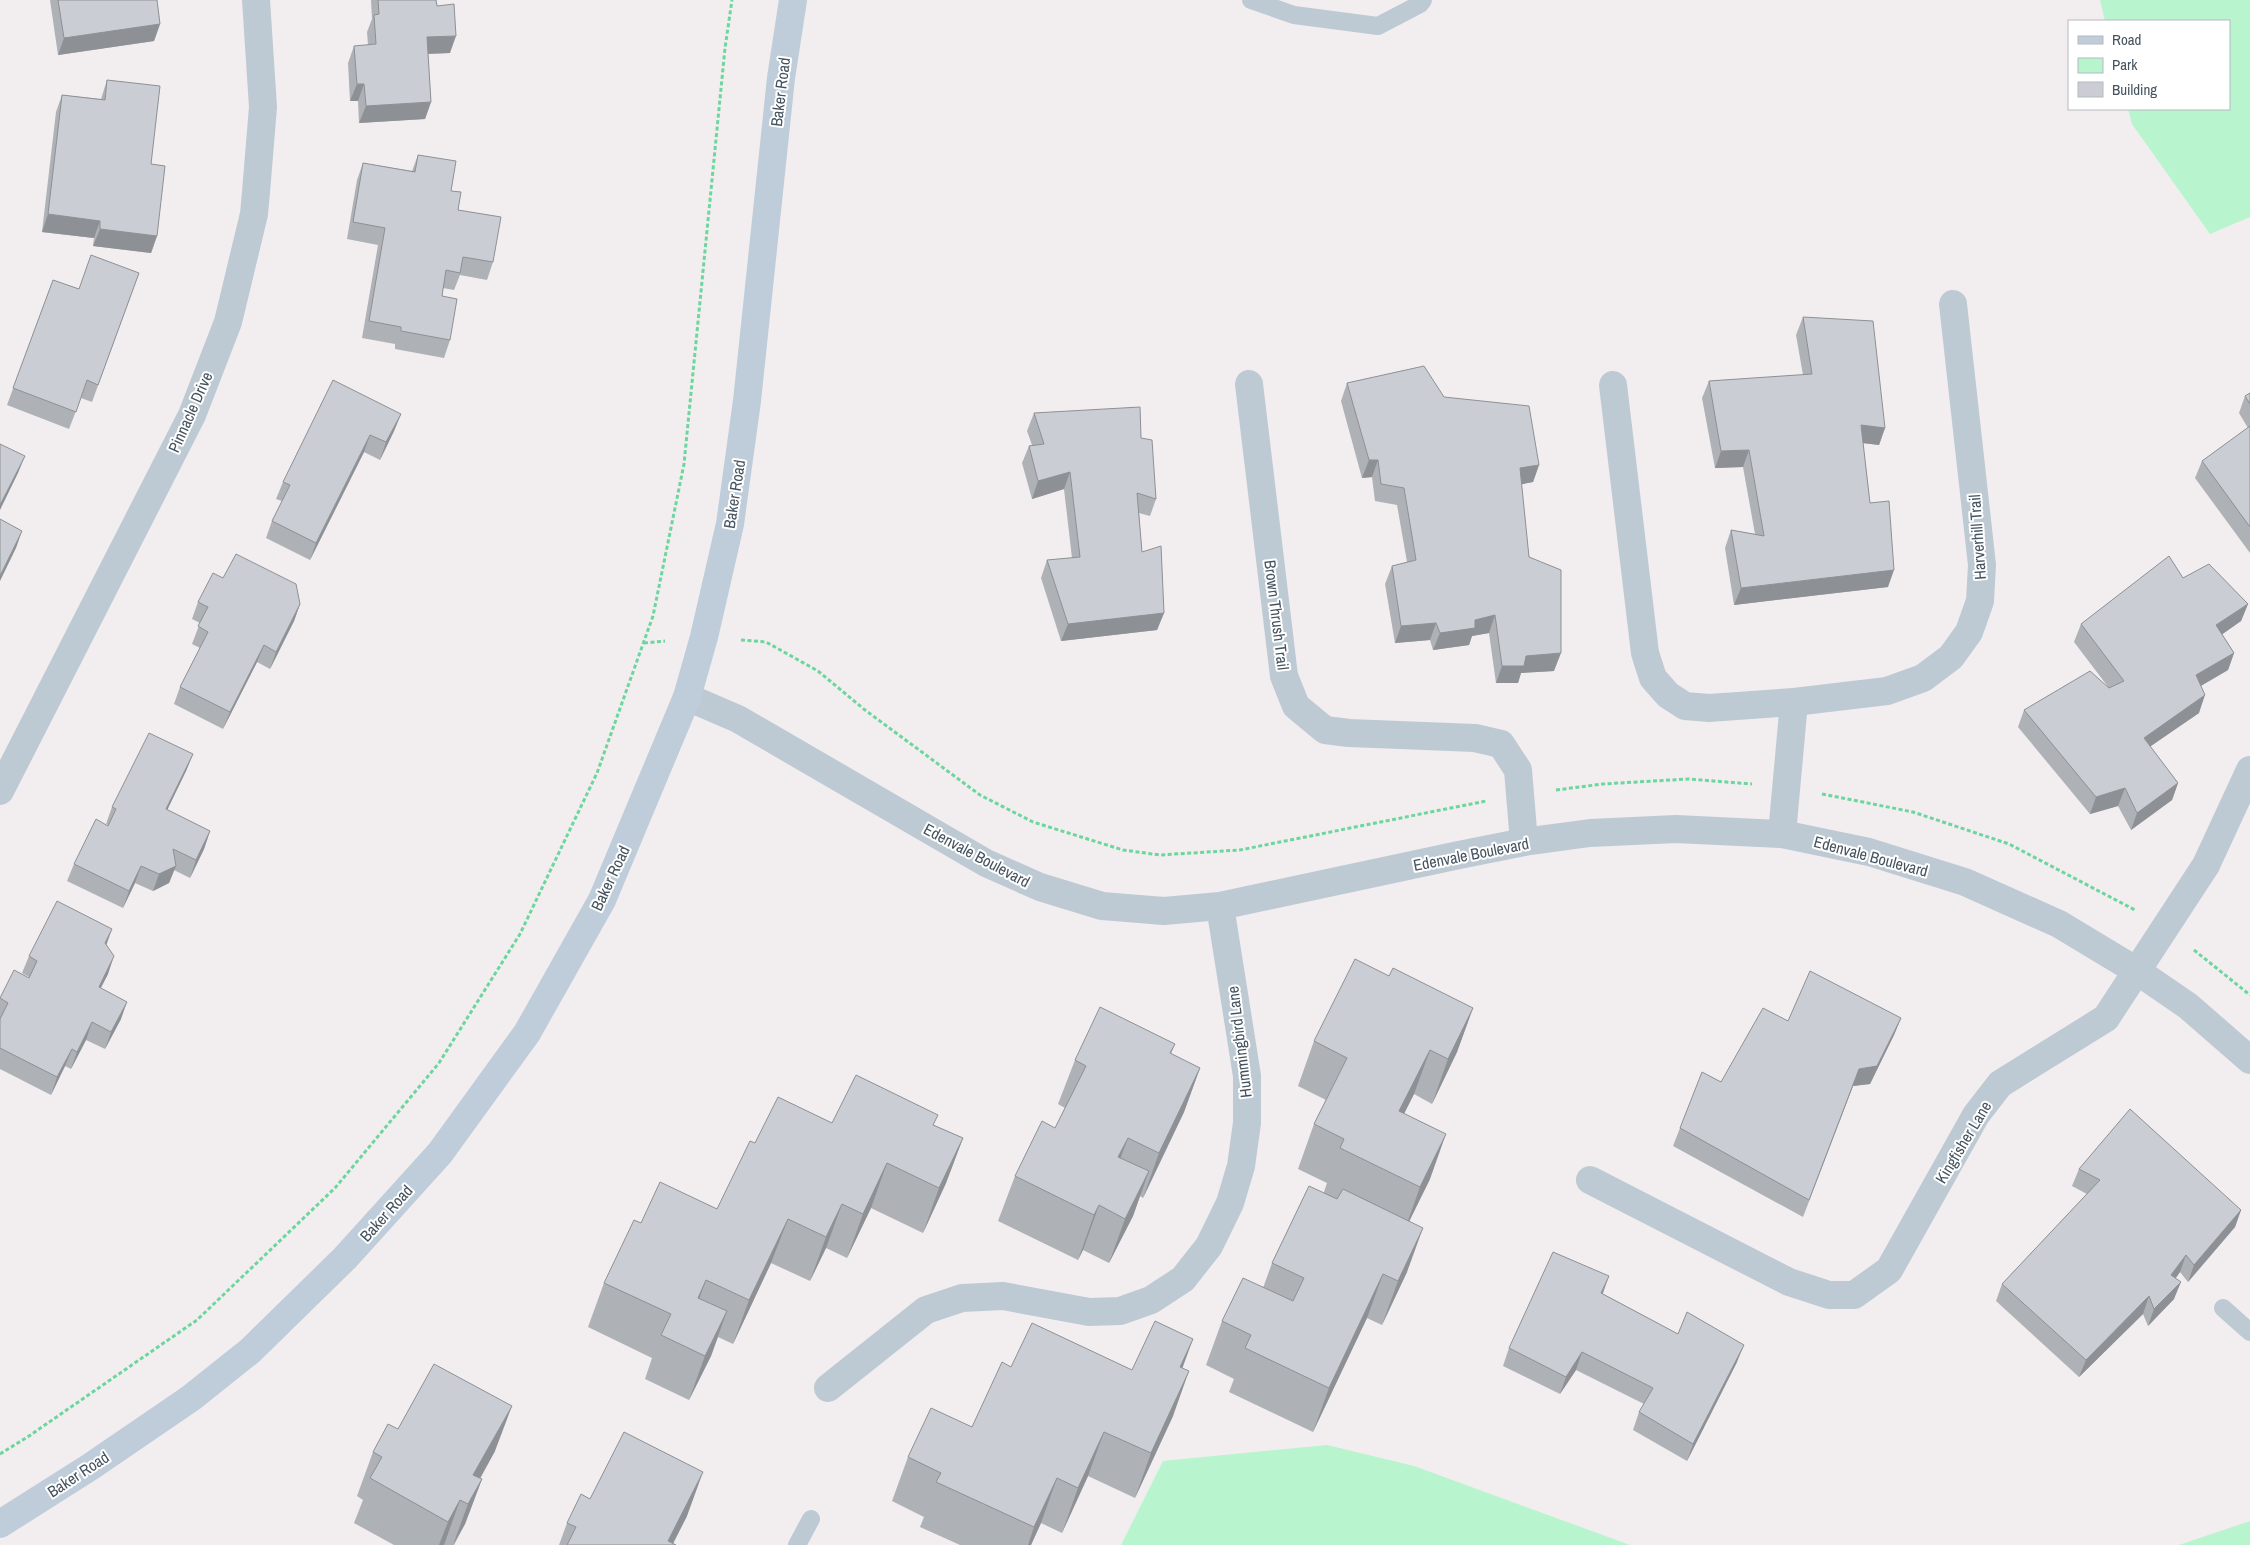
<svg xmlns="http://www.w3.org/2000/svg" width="2250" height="1545" viewBox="0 0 2250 1545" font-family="'Archivo Narrow',sans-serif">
	<rect width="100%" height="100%" fill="#f2eeef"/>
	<!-- green -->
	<g fill="#b8f4cd">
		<path d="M2100 0H2250V217L2210 234 2132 124 2128 109H2229V21H2105Z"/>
		<path d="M1327 1445 1414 1466 1630 1545H1121L1163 1461Z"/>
		<path d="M2250 1521V1545H2179Z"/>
	</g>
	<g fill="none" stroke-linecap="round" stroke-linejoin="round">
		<!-- path -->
		<g stroke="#6cd69e" stroke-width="3" stroke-dasharray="4 2.5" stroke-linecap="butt">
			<path d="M741 640 766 642 818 671 865 710 980 795 1033 822 1123 850 1160 855 1240 850 1486 801"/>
			<path d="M644 643 665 641"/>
			<path d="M1556 790 1603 784 1688 779 1752 784"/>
			<path d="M1822 794 1913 812 2009 844 2135 910"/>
			<path d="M2194 950 2250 995"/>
			<path d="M0 1454 29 1436 197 1320 335 1188 439 1063 520 934 597 773 653 616 684 464 725 48 732 0"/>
		</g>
		<!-- service -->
		<g stroke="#becad3" stroke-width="18">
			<path d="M1251 0 1294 15 1378 26 1420 4 1423 0"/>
			<path d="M2223 1308 2250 1332"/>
			<path d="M797 1545 811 1519"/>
		</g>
		<!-- minor -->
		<g stroke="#becad3" stroke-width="28">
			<path d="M1249 384 1284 676 1296 706 1325 730 1349 733 1475 738 1501 744 1518 770 1524 842"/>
			<path d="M1613 385 1645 653 1653 678 1668 695 1685 706 1709 708 1794 702 1887 691 1923 678 1951 657 1969 632 1980 601 1982 565 1953 304"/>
			<path d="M0 791 192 415 228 322 254 214 256 192 263 107 256 0"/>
			<path d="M1782 834 1794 702"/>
			<path d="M1590 1180 1789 1282 1829 1295H1854L1889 1270 1976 1115 2000 1084 2106 1018 2206 865 2250 770"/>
			<path d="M828 1388 926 1310 962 1298 1003 1296 1089 1312 1120 1311 1151 1300 1183 1279 1209 1246 1230 1203 1241 1166 1247 1123V1076L1220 906"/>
		</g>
		<!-- tertiary -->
		<path stroke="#becad3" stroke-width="28" d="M687 697 738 719 986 863 1040 887 1102 906 1164 911 1220 906 1459 855 1524 842 1590 833 1676 829 1782 834 1869 852 1965 882 2059 924 2137 971 2188 1006 2250 1060"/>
		<!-- secondary -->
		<path stroke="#bfcdda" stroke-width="28" d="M0 1524 90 1467 191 1398 250 1351 345 1258 440 1153 527 1033 602 900 687 697 704 637 730 524 747 401 781 78 793 0"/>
	</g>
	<!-- wall -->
	<g fill="#aeb1b6">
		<path d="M50 0H157L160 24 154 41 58 55Z"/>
		<path d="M371 0H436L437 6 450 53 428 54 431 102 425 119 359 123 358 101H350L348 63 354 46 368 45 367 32 372 19Z"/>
		<path d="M107 80 151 164 157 236 151 253 93 246 94 238 42 232 56 112 62 95 101 99Z"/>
		<path d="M418 155 451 191 458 210 493 262 487 280 460 275 454 290 443 288 442 296 450 340 444 358 395 349V344L362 338 378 245 347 239 357 180 363 163 412 171Z"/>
		<path d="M139 273 92 402 81 398 69 429 7 405 53 280 79 289Z"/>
		<path d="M1803 317 1885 428 1879 445 1863 443 1870 503 1888 587 1734 605 1725 548 1731 530 1755 534 1743 467 1715 468 1702 398 1709 381 1803 375 1796 335Z"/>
		<path d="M1347 383 1444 397 1539 465 1533 482 1521 484 1529 557 1554 671 1521 673 1518 683H1496L1489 633 1472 636 1469 645 1433 650 1430 640 1395 643 1385 584 1392 566 1407 562 1397 505 1375 501 1372 477 1362 478 1341 401Z"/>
		<path d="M2250 393V553L2195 478 2202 461 2248 428 2239 413 2245 396Z"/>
		<path d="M1034 413 1141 438 1156 499 1150 516 1139 513 1142 552 1164 613 1157 630 1061 641 1041 578 1047 560 1072 558 1064 489 1032 499 1022 463 1029 446 1032 445 1027 431Z"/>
		<path d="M401 414 394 431 380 460 364 452 310 560 266 538 272 521 282 501 276 499 283 482Z"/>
		<path d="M223 578 300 604 294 621 270 669 257 662 223 729 174 704 180 687 200 648 192 644 200 623 192 619 198 602Z"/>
		<path d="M2183 578 2248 604 2241 621 2222 634 2234 653 2228 670 2201 686 2199 713 2150 746 2178 783 2172 800 2131 830 2118 806 2090 814 2018 727 2024 710 2109 688 2074 642 2081 624Z"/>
		<path d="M193 754 186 771 167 810 210 831 204 849 190 878 174 870 169 883 153 891 135 883 123 908 67 881 74 864 108 825 106 824 112 807Z"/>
		<path d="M107 945 108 974 101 988 121 1019 105 1049 86 1040 71 1069 65 1066 51 1095 0 1069V998L29 978V977L22 973 29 956Z"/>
		<path d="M1389 976 1473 1008 1457 1052 1432 1104 1414 1094 1404 1113 1430 1179 1409 1221 1407 1272 1382 1325 1367 1318 1313 1432 1229 1392 1234 1379 1206 1365 1222 1321 1263 1288 1272 1263 1324 1192 1327 1183 1298 1169 1314 1124 1326 1100 1298 1086 1314 1041Z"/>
		<path d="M1901 1018 1894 1035 1870 1084 1853 1086 1803 1217 1673 1146 1680 1128 1721 1082 1788 1021Z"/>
		<path d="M1175 1044 1171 1054 1200 1068 1184 1112 1143 1198 1140 1196 1133 1216 1109 1263 1083 1250 1078 1260 998 1221 1015 1176 1055 1128 1065 1108 1058 1104 1075 1060Z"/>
		<path d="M934 1125 963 1138 946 1183 923 1233 871 1208 847 1258 826 1248 810 1281 771 1263 733 1344 718 1337 711 1356 689 1400 645 1379 652 1358 588 1327 604 1283 641 1223 717 1209 755 1143Z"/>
		<path d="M2079 1169 2241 1210 2235 1227 2188 1282 2180 1272 2176 1278 2174 1299 2148 1326 2143 1314 2079 1377 1996 1301 2002 1284 2087 1194 2072 1186Z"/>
		<path d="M1603 1294 1678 1334 1737 1362 1687 1461 1633 1430 1639 1412 1644 1404 1576 1370 1560 1394 1503 1366 1509 1348Z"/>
		<path d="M1011 1367 1132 1370 1182 1368 1173 1416 1135 1498 1088 1476 1062 1533 1041 1523 1031 1545H960L920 1527 924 1517 892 1501 908 1457 972 1427Z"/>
		<path d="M398 1429 495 1451 480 1479H482L465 1524 454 1545H394L354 1523 363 1500 357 1496 373 1452Z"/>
		<path d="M590 1499 687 1516 673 1544 676 1545H559L567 1523Z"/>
	</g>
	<!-- shaded-wall -->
	<g fill="#8d9094">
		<path d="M160 24 154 41 58 55 64 38Z"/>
		<path d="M456 36 450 53 421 54 427 37Z"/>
		<path d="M357 84H364L358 101H350Z"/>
		<path d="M431 102 425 119 359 123 366 106Z"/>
		<path d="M48 214 100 221 94 238 42 232Z"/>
		<path d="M100 229 157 236 151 253 93 246Z"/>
		<path d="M401 414 394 431 380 460 386 442Z"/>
		<path d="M1861 425 1885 428 1879 445 1854 442Z"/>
		<path d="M370 435 364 452 310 560 316 543Z"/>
		<path d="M1749 450 1743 467 1715 468 1721 451Z"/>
		<path d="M25 456 18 473 0 510V505Z"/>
		<path d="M1369 460H1378L1372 477 1362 478Z"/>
		<path d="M1539 465 1533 482 1513 486 1520 468Z"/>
		<path d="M1070 472 1064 489 1032 499 1038 481Z"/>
		<path d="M22 531 16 548 0 581V576Z"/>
		<path d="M1894 570 1888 587 1734 605 1741 588Z"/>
		<path d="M300 604 294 621 270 669 276 652Z"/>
		<path d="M2248 604 2241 621 2210 643 2216 625Z"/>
		<path d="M1164 613 1157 630 1061 641 1068 624Z"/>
		<path d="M1495 615 1489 633 1472 636 1469 645 1433 650 1440 633 1475 620Z"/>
		<path d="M1436 623 1430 640 1395 643 1401 626Z"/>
		<path d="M264 645 257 662 223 729 230 712Z"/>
		<path d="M1561 653 1554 671 1521 673 1518 683H1496L1502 666 1526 656Z"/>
		<path d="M2234 653 2228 670 2190 692 2196 675Z"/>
		<path d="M2205 695 2199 713 2138 755 2144 738Z"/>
		<path d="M193 754 186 771 159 827 166 809Z"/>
		<path d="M2178 783 2172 800 2131 830 2137 813Z"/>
		<path d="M2125 788 2118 806 2090 814 2096 797Z"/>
		<path d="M210 831 204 849 190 878 196 860Z"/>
		<path d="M141 866 135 883 123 908 129 891Z"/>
		<path d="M176 866 169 883 153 891 159 874Z"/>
		<path d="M112 929 106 946 105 943Z"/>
		<path d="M114 956 108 974 92 1004 99 987Z"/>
		<path d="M127 1002 121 1019 105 1049 111 1032Z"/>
		<path d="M1473 1008 1457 1052 1432 1104 1448 1059Z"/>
		<path d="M1901 1018 1894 1035 1870 1084 1853 1086 1803 1217 1859 1069Z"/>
		<path d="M92 1022 86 1040 71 1069 77 1052Z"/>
		<path d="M72 1049 65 1066 51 1095 57 1077Z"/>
		<path d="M1430 1050 1414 1094 1383 1156 1399 1111Z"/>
		<path d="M1200 1068 1184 1112 1143 1198 1159 1153Z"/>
		<path d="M1446 1134 1430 1179 1404 1232 1420 1187Z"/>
		<path d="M963 1138 946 1183 923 1233 939 1188Z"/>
		<path d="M1128 1138 1111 1183 1118 1157Z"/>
		<path d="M887 1163 871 1208 847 1258 863 1214Z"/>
		<path d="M1149 1171 1133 1216 1109 1263 1125 1219Z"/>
		<path d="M842 1204 826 1248 810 1281 826 1237Z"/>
		<path d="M1099 1205 1083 1250 1078 1260 1094 1215Z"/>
		<path d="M2241 1210 2235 1227 2188 1282 2194 1265Z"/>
		<path d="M788 1219 771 1263 733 1344 749 1300Z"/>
		<path d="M1423 1228 1407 1272 1382 1325 1398 1281Z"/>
		<path d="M2186 1255 2180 1272 2165 1292 2171 1275Z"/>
		<path d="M1383 1274 1367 1318 1313 1432 1329 1388Z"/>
		<path d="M1609 1276 1603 1293 1594 1310 1601 1293Z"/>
		<path d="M706 1280 690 1324 698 1298Z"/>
		<path d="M2181 1282 2174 1299 2148 1326 2154 1309Z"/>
		<path d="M2149 1296 2143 1314 2079 1377 2086 1360Z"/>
		<path d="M727 1311 711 1356 689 1400 705 1356Z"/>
		<path d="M1193 1339 1177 1383 1180 1367Z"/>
		<path d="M1744 1345 1737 1362 1687 1461 1693 1444Z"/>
		<path d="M1582 1352 1576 1370 1560 1394 1566 1377Z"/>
		<path d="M1189 1371 1173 1416 1135 1498 1151 1453Z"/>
		<path d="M512 1406 495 1451 466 1503 473 1475Z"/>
		<path d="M1104 1432 1088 1476 1062 1533 1078 1488Z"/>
		<path d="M703 1472 687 1516 672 1545 668 1541Z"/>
		<path d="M1057 1478 1041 1523 1031 1545H1028L1034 1527Z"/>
		<path d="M482 1479 465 1524 453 1545 468 1504Z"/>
		<path d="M460 1500 444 1545H439L448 1522Z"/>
	</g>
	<!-- building -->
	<g fill="#caced4" stroke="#8d9094">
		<path d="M58 0H157L160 24 64 38Z"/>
		<path d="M378 0H436L437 6 454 4 456 36 427 37 431 102 366 106 364 84H357L354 46 376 44 374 15 379 14Z"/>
		<path d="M107 80 160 86 151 164 165 166 157 236 100 229V221L48 214 62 95 105 100Z"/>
		<path d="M418 155 456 161 451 191 461 192 458 210 501 217 493 262 463 257 460 273 446 270 442 296 457 299 450 340 401 331V327L369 321 385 228 353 222 363 163 415 172Z"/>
		<path d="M91 255 139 273 98 385 87 380 76 412 13 388 53 280 79 289Z"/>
		<path d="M1803 317 1873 321 1885 428 1861 425 1870 503 1889 501 1894 570 1741 588 1731 530 1764 536 1749 450 1721 451 1709 381 1812 374Z"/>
		<path d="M1424 366 1444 397 1529 406 1539 465 1520 468 1529 557 1561 570V653L1526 656 1524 666H1502L1495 615 1475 620V628L1440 633 1436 623 1401 626 1392 566 1416 560 1404 488 1381 484 1378 460H1369L1347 383Z"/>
		<path d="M333 380 401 414 386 442 370 435 316 543 272 521 290 485 283 482Z"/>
		<path d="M2250 393V404L2245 396Z"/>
		<path d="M1140 407 1141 438 1152 440 1156 499 1137 493 1142 552 1161 546 1164 613 1068 624 1047 560 1080 557 1070 472 1038 481 1029 446 1044 444 1034 413Z"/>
		<path d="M2250 426V527L2202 461Z"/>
		<path d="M0 444 25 456 0 505Z"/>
		<path d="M0 519 22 531 0 576Z"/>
		<path d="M236 554 296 584 300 604 276 652 264 645 230 712 180 687 208 632 198 626 208 607 198 602 213 573 223 578Z"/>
		<path d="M2169 556 2183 578 2209 564 2248 604 2216 625 2234 653 2196 675 2205 695 2144 738 2178 783 2137 813 2125 788 2096 797 2024 710 2090 671 2109 688 2124 681 2081 624Z"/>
		<path d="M149 733 193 754 166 809 210 831 196 860 173 849 176 866 159 874 141 866 129 891 74 864 96 819 108 826 116 809 112 807Z"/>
		<path d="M57 901 112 929 105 943 114 956 99 987 127 1002 111 1032 92 1022 77 1052 72 1049 57 1077 0 1048V1019L8 1003 0 998 14 970 29 978 37 961 29 956Z"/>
		<path d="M1355 959 1389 976 1393 968 1473 1008 1448 1059 1430 1050 1399 1111 1446 1134 1420 1187 1340 1148 1344 1139 1314 1124 1347 1058 1314 1041Z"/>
		<path d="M1810 971 1901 1018 1877 1066 1859 1069 1809 1200 1680 1128 1702 1072 1721 1082 1763 1008 1788 1021Z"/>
		<path d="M1100 1007 1175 1044 1170 1053 1200 1068 1159 1153 1128 1138 1118 1157 1149 1171 1125 1219 1099 1205 1094 1215 1015 1176 1042 1121 1055 1128 1086 1066 1075 1060Z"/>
		<path d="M856 1075 938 1115 933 1125 963 1138 939 1188 887 1163 863 1214 842 1204 826 1237 788 1219 749 1300 706 1280 698 1298 727 1311 705 1356 661 1335 671 1314 604 1283 634 1220 641 1223 660 1182 717 1209 750 1141 755 1143 778 1097 832 1123Z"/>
		<path d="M2130 1109 2241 1210 2194 1265 2186 1255 2171 1275 2181 1282 2154 1309 2149 1296 2086 1360 2002 1284 2100 1180 2079 1169Z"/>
		<path d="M1309 1186 1337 1199 1343 1189 1423 1228 1398 1281 1383 1274 1329 1388 1245 1348 1251 1335 1222 1321 1243 1278 1293 1301 1304 1278 1272 1263Z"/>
		<path d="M1553 1252 1609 1276 1601 1293 1678 1334 1687 1312 1744 1345 1693 1444 1639 1412 1653 1388 1582 1352 1566 1377 1509 1348Z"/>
		<path d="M1155 1321 1193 1339 1180 1367 1189 1371 1151 1453 1104 1432 1078 1488 1057 1478 1034 1527 936 1482 941 1473 908 1457 931 1408 972 1427 1002 1362 1011 1367 1032 1323 1132 1370Z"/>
		<path d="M434 1364 512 1406 473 1475 482 1479 468 1504 460 1500 448 1522 370 1478 382 1457 373 1452 388 1424 398 1429Z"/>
		<path d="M624 1432 703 1472 668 1541 676 1545H567L576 1527 567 1523 581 1494 590 1499Z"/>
	</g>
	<g text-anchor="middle" stroke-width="4" stroke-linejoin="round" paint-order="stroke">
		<!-- street labels -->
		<g font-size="16" fill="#45535f" stroke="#fff">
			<text transform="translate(780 92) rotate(-83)" y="6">Baker Road</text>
			<text transform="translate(190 412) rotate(-66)" y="6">Pinnacle Drive</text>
			<text transform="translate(734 494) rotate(-81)" y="6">Baker Road</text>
			<text transform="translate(1977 537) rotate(-94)" y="6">Harverhill Trail</text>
			<text transform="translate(1277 615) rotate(83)" y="6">Brown Thrush Trail</text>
			<text transform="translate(1471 854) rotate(-11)" y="6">Edenvale Boulevard</text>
			<text transform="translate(977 855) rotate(28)" y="6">Edenvale Boulevard</text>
			<text transform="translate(1871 856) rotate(15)" y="6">Edenvale Boulevard</text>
			<text transform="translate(610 878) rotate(-65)" y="6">Baker Road</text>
			<text transform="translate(1239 1042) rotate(-97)" y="6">Hummingbird Lane</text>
			<text transform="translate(1963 1142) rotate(-59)" y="6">Kingfisher Lane</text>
			<text transform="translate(386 1213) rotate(-48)" y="6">Baker Road</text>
			<text transform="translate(78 1474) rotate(-33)" y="6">Baker Road</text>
		</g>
	</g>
	<!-- legend -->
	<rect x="2068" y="20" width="162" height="90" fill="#ffffff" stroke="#b5babf"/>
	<rect x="2078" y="36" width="25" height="8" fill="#bfcdda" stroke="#b5babf"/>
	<text x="2112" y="45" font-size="15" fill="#45535f">Road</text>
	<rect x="2078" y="58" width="25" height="15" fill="#b8f4cd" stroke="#b5babf"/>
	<text x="2112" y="70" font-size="15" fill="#45535f">Park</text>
	<rect x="2078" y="82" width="25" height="15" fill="#caced4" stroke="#b5babf"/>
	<text x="2112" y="95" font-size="15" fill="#45535f">Building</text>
</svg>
